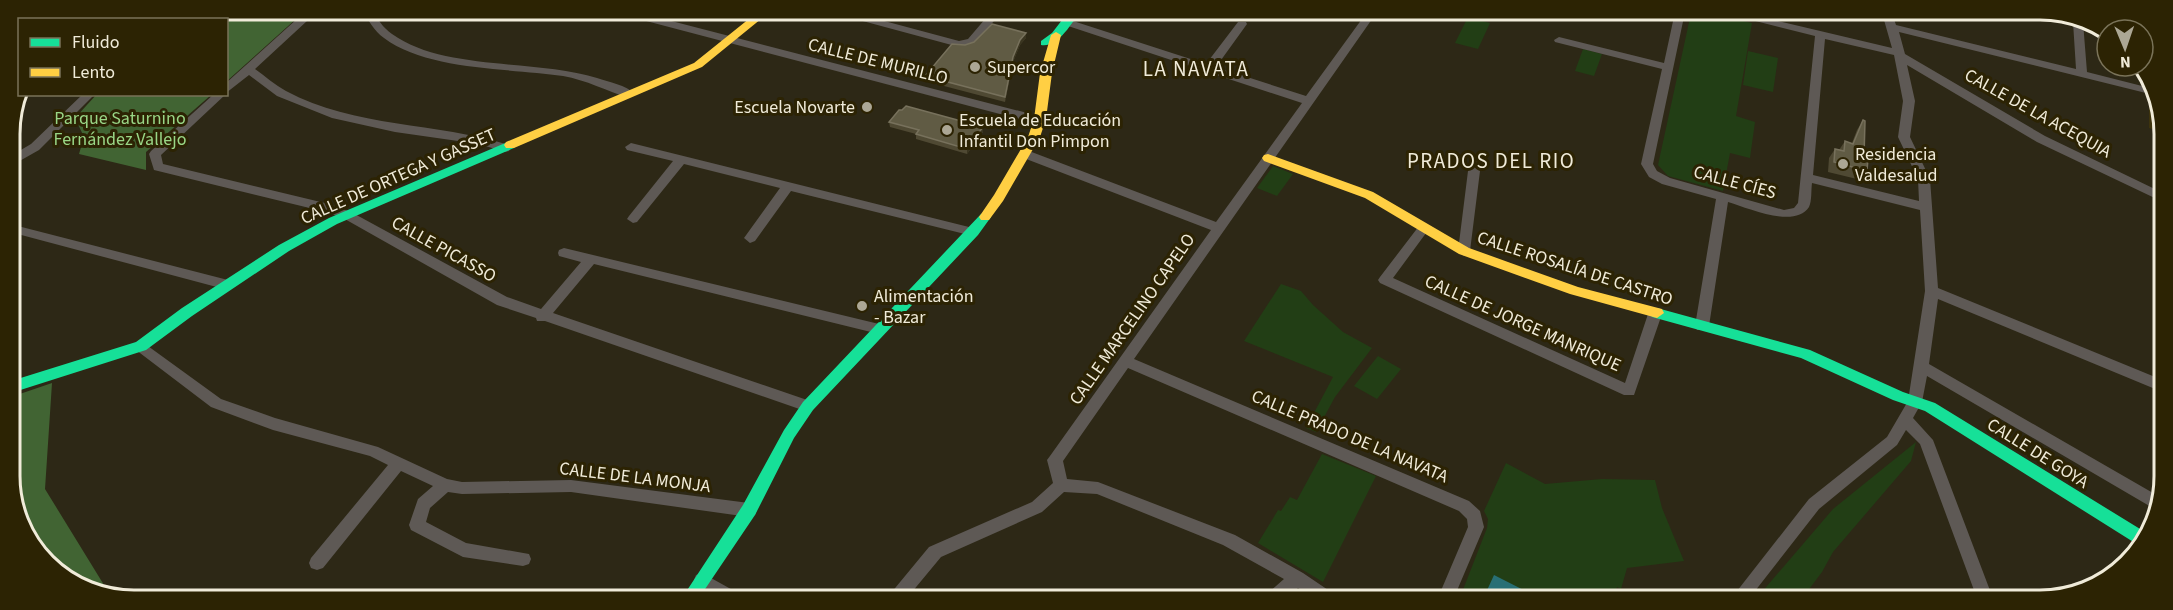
<svg xmlns="http://www.w3.org/2000/svg" width="2173" height="610" viewBox="0 0 2173 610" font-family="'Source Sans 3',sans-serif">
	<rect width="100%" height="100%" fill="#2d2816"/>
	<!-- built -->
	<path fill="#3d330d" d="M2149 96 2155 97 2162 110V132L2149 128Z"/>
	<!-- green -->
	<g fill="#223e15">
		<path d="M1707 12 1752 23 1736 116 1755 122 1750 158 1730 153 1723 191 1668 176 1658 165 1691 13Z"/>
		<path d="M1468 17 1490 23 1478 49 1455 43Z"/>
		<path d="M1583 49 1602 54 1594 76 1575 71Z"/>
		<path d="M1748 51 1778 58 1773 92 1743 85Z"/>
		<path d="M1273 166 1293 174 1277 196 1257 188Z"/>
		<path d="M1281 284 1301 291 1313 305 1343 332 1372 348 1335 397 1316 432 1306 428 1333 377 1244 341Z"/>
		<path d="M1378 356 1401 369 1377 399 1354 386Z"/>
		<path d="M1916 442 1911 461 1833 552 1822 572 1801 600H1755L1833 509Z"/>
		<path d="M1322 454 1376 476 1323 582 1258 543 1278 510 1281 511 1290 497 1297 500Z"/>
		<path d="M1506 463 1545 484 1602 479 1655 480 1662 508 1684 561 1627 568 1621 589 1617 587 1614 600H1459L1487 528 1488 519 1484 511Z"/>
	</g>
	<!-- forest -->
	<g fill="#416433">
		<path d="M193 9H307L227 81 226 20 183 19Z"/>
		<path d="M97 94H211V95L146 152V170L79 154 84 137 75 118Z"/>
		<path d="M52 383 45 489 104 585 140 597H102L40 559 11 500V397Z"/>
	</g>
	<!-- water -->
	<path fill="#286f75" d="M1494 575 1543 600H1490L1484 597Z"/>
	<g fill="none" stroke-linecap="round" stroke-linejoin="round">
		<!-- street -->
		<g fill="#5e5955" fill-rule="evenodd">
			<path d="M179 9H190L182 20H171Z"/>
			<path d="M308 9H320L255 69C265 76 275 85 286 91 355 128 436 122 509 145L511 148 509 151 505 152 479 144 395 132 332 118 277 96 249 75 226 93V83Z"/>
			<path d="M361 9 372 10C377 18 383 28 392 34 443 71 536 59 597 78 609 82 626 85 635 94L629 98C607 91 586 80 563 76 510 68 428 71 384 38 374 31 368 19 361 9Z"/>
			<path d="M611 10H629L1031 114 1033 117 1027 121 612 12Z"/>
			<path d="M832 11H847L959 41 968 39 992 11H1002L976 43 959 47 833 13Z"/>
			<path d="M1367 12H1377L1134 359 1469 501 1480 511 1484 527 1453 600H1437L1468 527 1467 519 1459 511 1128 368 1063 461 1067 479 1098 482 1235 535 1303 573 1334 594 1336 599H1315L1298 588 1285 599H1265L1267 594 1284 579 1223 545 1097 494 1064 492 1042 512 941 557 907 598H889L891 593 929 547 1032 502 1053 483 1047 460 1050 456 1211 230 1021 157 1019 154 1021 151H1029L1216 222 1302 103 1062 24V20H1070L1206 64 1238 22H1246L1247 24 1216 67 1306 96Z"/>
			<path d="M1675 12H1685L1653 164 1657 171 1670 178 1784 210 1794 208 1798 203 1815 36 1720 12H1740L1892 48 1882 13H1892L1896 25 2076 69 2073 22 2078 19 2083 22 2087 72 2150 88 2154 95 1899 32 1905 54 2045 136 2161 192V201L2037 142 1907 65 1915 101 1910 137 1930 179 1938 288 2160 379V391L1938 299 1929 364 2160 497 2158 511 1927 376 1922 402 1913 418 1933 440 1994 601H1978L1920 444 1906 430 1897 445 1819 509 1748 600H1730L1809 499 1887 437 1908 401 1925 291 1920 210 1812 183C1811 190 1812 201 1809 207 1795 229 1748 208 1728 202L1709 326 1707 330H1697L1695 326 1716 199 1662 184 1649 177 1641 164 1662 69 1555 42 1554 40 1559 37 1664 63ZM1825 39 1894 55 1903 101 1898 137 1918 179 1919 201 1813 175Z"/>
			<path d="M83 94H95L39 150 9 167V157L31 144Z"/>
			<path d="M214 94H226L161 155 163 164 329 204 351 212 507 297 541 309 581 262 559 256 558 253 559 250 564 248 879 324 884 325 886 329 884 333 879 334 594 264 553 313 813 402 815 406 813 410 808 412 545 321H537L536 318 497 305 343 218 326 212 154 170 149 154 151 151Z"/>
			<path d="M631 143 973 228 979 232 973 236 791 191 755 241 750 243 744 238 780 188 684 164 637 222 633 223 627 219 629 216 673 161 627 150 625 147Z"/>
			<path d="M1475 159 1481 163 1470 251 1464 256 1458 251 1469 163Z"/>
			<path d="M10 224 228 280 235 285 228 290 10 232Z"/>
			<path d="M1423 225 1429 229 1393 278 1625 383 1648 314 1650 310H1660L1662 314 1634 395H1624L1380 283 1378 280 1380 277 1419 226Z"/>
			<path d="M141 341 221 399 275 418 378 447 447 479 462 482 571 480 749 503 755 505 757 510 755 515 749 517 571 492 462 494 448 492 430 508 426 522 466 543 529 554 531 559 529 564 523 566 463 557 411 530 409 525 418 499 433 486 401 471 323 568 317 570 311 568 309 563 311 558 388 465 370 456 273 430 211 407 136 350 134 346 136 342Z"/>
			<path d="M702 573 738 593 740 598C724 598 702 597 694 580L696 575Z"/>
		</g>
		<!-- fast -->
		<g fill="#16e098" fill-rule="evenodd">
			<path d="M1069 11H1080C1072 23 1058 48 1041 45V41L1052 33Z"/>
			<path d="M510 141 514 142 516 145 514 148 337 224 289 251 192 316 146 350 11 393V381L136 342 182 308 279 245 329 218Z"/>
			<path d="M985 213 991 217 978 235 813 410 794 438 755 515 699 598H682L743 505 784 430 803 402 981 214Z"/>
			<path d="M1657 308 1810 350 1903 392 1935 403 2145 532 2138 544 2135 543 1925 411 1893 400 1801 358 1652 317 1650 313Z"/>
		</g>
		<!-- slow -->
		<g fill="#ffcf43" fill-rule="evenodd">
			<path d="M760 10H772L702 67 514 148H506L504 145 506 142 694 63Z"/>
			<path d="M1056 32 1061 35 1052 73 1046 119 1040 137 1003 201 989 220H981L979 217 994 195 1028 137 1034 119 1040 73 1051 35Z"/>
			<path d="M1268 154 1373 192 1469 248 1578 287 1662 309 1664 313 1657 318 1570 294 1459 254 1365 198 1264 161 1262 158 1264 155Z"/>
		</g>
	</g>
	<!-- wall -->
	<g fill="#4f4933">
		<path d="M1026 38 1020 45 1013 62 1005 102 925 81V76L965 45Z"/>
		<path d="M1863 120 1864 157 1867 171 1861 180 1828 172 1829 158 1835 149 1839 150 1845 141 1852 143 1857 130Z"/>
		<path d="M889 122 983 132 967 154 916 139V134L890 127Z"/>
	</g>
	<!-- shaded-wall -->
	<g fill="#3a3520">
		<path d="M1026 33V38L1020 45 1013 62 1005 102V97L1013 57 1020 40Z"/>
		<path d="M983 127V132L967 154V149Z"/>
	</g>
	<!-- building -->
	<g fill="#605b44" stroke="#77715c" stroke-width="1.5">
		<path d="M992 24 1026 33 1020 40 1013 57 1005 97 925 76 952 44 965 45 974 42Z"/>
		<path d="M906 106 983 127 967 149 916 134 919 130 889 122 899 110H902Z"/>
		<path d="M1863 120 1865 121 1864 157 1868 158 1867 171 1834 162 1835 149 1844 151 1845 141 1853 144Z"/>
	</g>
	<!-- markers -->
	<g fill="#aca795" stroke="#2c2303" stroke-width="2">
		<circle cx="975" cy="67" r="6"/>
		<circle cx="867" cy="107" r="6"/>
		<circle cx="947" cy="130" r="6"/>
		<circle cx="1843" cy="164" r="6"/>
		<circle cx="862" cy="306" r="6"/>
	</g>
	<g text-anchor="middle" stroke-width="6" stroke-linejoin="round" paint-order="stroke">
		<!-- street labels -->
		<g font-size="18" fill="#f0ebd9" stroke="#2c2303">
			<text transform="translate(878 61) rotate(14)" y="6">CALLE DE MURILLO</text>
			<text transform="translate(2038 113) rotate(29)" y="6">CALLE DE LA ACEQUIA</text>
			<text transform="translate(398 176) rotate(-24)" y="6">CALLE DE ORTEGA Y GASSET</text>
			<text transform="translate(1735 182) rotate(15)" y="6">CALLE CÍES</text>
			<text transform="translate(444 249) rotate(29)" y="6">CALLE PICASSO</text>
			<text transform="translate(1575 268) rotate(18)" y="6">CALLE ROSALÍA DE CASTRO</text>
			<text transform="translate(1132 319) rotate(-55)" y="6">CALLE MARCELINO CAPELO</text>
			<text transform="translate(1523 323) rotate(24)" y="6">CALLE DE JORGE MANRIQUE</text>
			<text transform="translate(1350 436) rotate(23)" y="6">CALLE PRADO DE LA NAVATA</text>
			<text transform="translate(2038 453) rotate(32)" y="6">CALLE DE GOYA</text>
			<text transform="translate(635 477) rotate(7)" y="6">CALLE DE LA MONJA</text>
		</g>
		<!-- poi labels -->
		<g font-size="18" fill="#f0ebd9" stroke="#2c2303" text-anchor="start">
			<text x="987" y="73">Supercor</text>
			<text x="855" y="113" text-anchor="end">Escuela Novarte</text>
			<text x="959" y="126">Escuela de Educación<tspan x="959" dy="21">Infantil Don Pimpon</tspan></text>
			<text x="1855" y="160">Residencia<tspan x="1855" dy="21">Valdesalud</tspan></text>
			<text x="874" y="302">Alimentación<tspan x="874" dy="21">- Bazar</tspan></text>
		</g>
		<!-- park labels -->
		<g font-size="18" fill="#99d686" stroke="#2c2303">
			<text x="120" y="124">Parque Saturnino<tspan x="120" dy="21">Fernández Vallejo</tspan></text>
		</g>
		<!-- quarter labels -->
		<g font-size="21" letter-spacing="1.5" fill="#f0ebd9" stroke="#2c2303">
			<text x="1196" y="76">LA NAVATA</text>
			<text x="1491" y="168">PRADOS DEL RIO</text>
		</g>
	</g>
	<!-- crop -->
	<path d="M0 0H2173V610H0ZM134 20H2040A114 114 0 0 1 2154 134V476A114 114 0 0 1 2040 590H134A114 114 0 0 1 20 476V134A114 114 0 0 1 134 20Z" fill="#2c2303" fill-rule="evenodd"/>
	<path fill="none" stroke="#f0ebd9" stroke-width="3" d="M134 20H2040A114 114 0 0 1 2154 134V476A114 114 0 0 1 2040 590H134A114 114 0 0 1 20 476V134A114 114 0 0 1 134 20Z"/>
	<!-- legend -->
	<rect x="18" y="18" width="210" height="78" fill="#2c2303" stroke="#7a7359" stroke-width="1.5"/>
	<rect x="30" y="38" width="30" height="9" fill="#16e098" stroke="#7a7359" stroke-width="1.5"/>
	<text x="72" y="48" font-size="18" fill="#f0ebd9">Fluido</text>
	<rect x="30" y="68" width="30" height="9" fill="#ffcf43" stroke="#7a7359" stroke-width="1.5"/>
	<text x="72" y="78" font-size="18" fill="#f0ebd9">Lento</text>
	<!-- north arrow -->
	<g transform="translate(2125 48) rotate(178)"><circle r="28" fill="#2c2303" stroke="#7a7359" stroke-width="1.5"/>
	<path d="M0-4.5L10 22L0 15L-10 22Z" fill="#aca795"/>
	<text y="-9" font-size="16" font-weight="bold" text-anchor="middle" fill="#f0ebd9">N</text>
	</g>
</svg>
